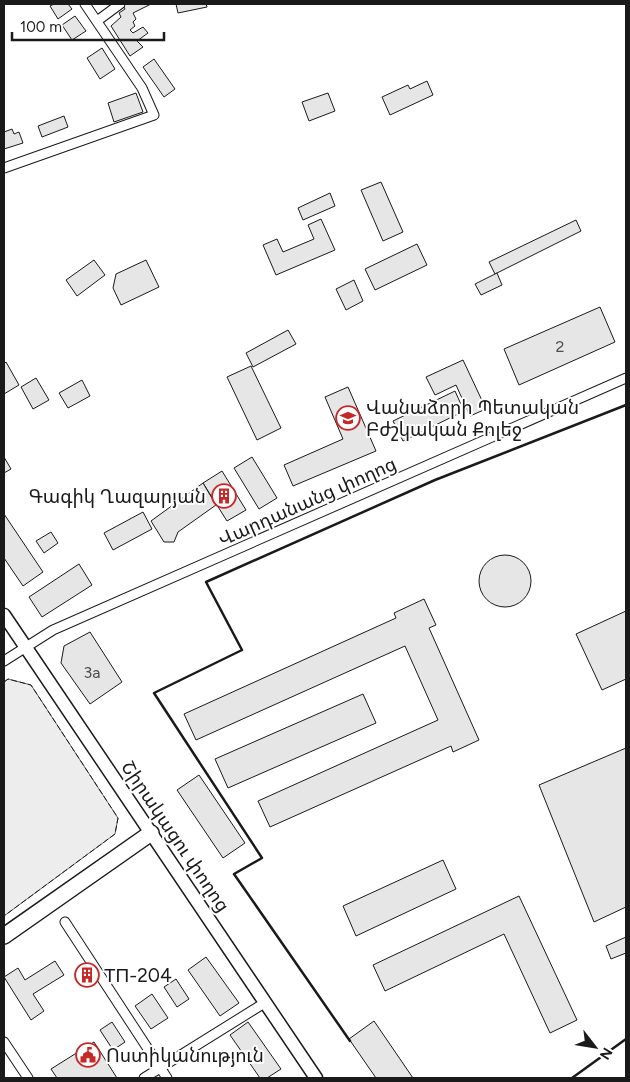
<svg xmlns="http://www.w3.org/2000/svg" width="630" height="1082" viewBox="0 0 630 1082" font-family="Figtree,'Noto Sans Armenian',sans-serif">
	<rect width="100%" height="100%" fill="#fff"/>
	<!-- built -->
	<path fill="#ededed" stroke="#6a6a6a" d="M8 679 31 685 118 818 115 834 4 916V682Z"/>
	<!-- building -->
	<g fill="#e6e6e6" stroke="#1a1a1a">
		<path d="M54 4H68L72 9 58 19 50 6Z"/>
		<path d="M126 4H151L133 13 136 19 133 22 135 26 130 30 133 33 143 27 148 33 137 41 143 47 130 56 111 26 121 17 119 13 125 9 123 5Z"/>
		<path d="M176 4H206L207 7 178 13Z"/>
		<path d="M75 16 86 31 72 40 62 25Z"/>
		<path d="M102 48 115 69 100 79 87 58Z"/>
		<path d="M154 59 175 89 164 97 143 67Z"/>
		<path d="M427 81 433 95 390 115 382 97 408 85 410 89Z"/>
		<path d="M136 93 143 112 114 122 108 103Z"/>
		<path d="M328 93 335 111 309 121 302 102Z"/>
		<path d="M64 116 68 127 42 137 38 126Z"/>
		<path d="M12 129 14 134 19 132 23 143 4 149V132Z"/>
		<path d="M381 182 403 232 383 241 361 190Z"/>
		<path d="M330 193 335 206 303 220 298 208Z"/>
		<path d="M321 219 335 250 276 275 263 245 277 239 283 252 314 239 308 225Z"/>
		<path d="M576 220 581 231 495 274 489 262Z"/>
		<path d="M417 244 427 265 375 290 365 269Z"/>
		<path d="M94 260 105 275 77 296 66 280Z"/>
		<path d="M146 260 159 287 121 305 113 288 116 274Z"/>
		<path d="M497 273 502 285 481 295 475 284Z"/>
		<path d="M354 280 363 301 346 310 336 289Z"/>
		<path d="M600 307 615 342 519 385 504 349Z"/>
		<path d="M288 330 296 344 253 367 246 353Z"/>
		<path d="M463 360 486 409 470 416 456 385 435 395 426 377Z"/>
		<path d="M6 362 19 385 4 394V364Z"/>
		<path d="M251 366 281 428 257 440 227 377Z"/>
		<path d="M36 378 49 400 33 409 21 387Z"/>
		<path d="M82 380 90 396 68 408 59 393Z"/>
		<path d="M348 387 376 451 293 486 284 465 343 439 325 397Z"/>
		<path d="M455 391 464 411 403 441 393 421Z"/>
		<path d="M4 457 11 469 4 473Z"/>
		<path d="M252 457 277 498 259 509 234 468Z"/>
		<path d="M222 471 246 510 227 521 203 483Z"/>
		<path d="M203 483 216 505 178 532 174 542H164L151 521Z"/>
		<path d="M143 512 152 529 113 550 104 533Z"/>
		<path d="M4 514 43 572 23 586 4 558Z"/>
		<path d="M51 532 58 543 44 553 36 541Z"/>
		<circle cx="505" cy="581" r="26"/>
		<path d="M79 564 92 585 42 617 29 597Z"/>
		<path d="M424 599 436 625 429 628 479 740 453 752 451 746 270 827 258 801 438 720 405 646 196 740 184 714 396 618 394 613Z"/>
		<path d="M626 611V679L602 690 576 634Z"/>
		<path d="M90 632 122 682 90 704 61 663 64 646Z"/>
		<path d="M363 694 376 723 228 788 215 759Z"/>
		<path d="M626 748V907L594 922 539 785Z"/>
		<path d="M199 775 245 843 223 858 177 790Z"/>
		<path d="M443 860 456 889 356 936 343 906Z"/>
		<path d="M519 896 577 1020 550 1033 504 934 385 991 373 965Z"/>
		<path d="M626 937V953L611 959 606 946Z"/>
		<path d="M206 957 239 1003 220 1016 188 970Z"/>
		<path d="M55 961 64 975 33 994 44 1011 31 1020 4 977 18 968 25 980Z"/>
		<path d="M86 966 95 979 87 985 78 971Z"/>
		<path d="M176 979 189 999 177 1007 164 987Z"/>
		<path d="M152 994 168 1018 151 1029 135 1006Z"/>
		<path d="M374 1021 413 1078H376L349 1039Z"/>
		<path d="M112 1022 125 1042 113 1050 100 1030Z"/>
		<path d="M248 1022 281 1069 267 1078H260L230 1035Z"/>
		<path d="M94 1042 117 1078H57L51 1069Z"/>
	</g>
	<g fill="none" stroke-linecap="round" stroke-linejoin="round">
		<!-- street casing -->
		<g stroke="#1a1a1a" stroke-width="11">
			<g id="street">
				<path d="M97 21 120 4"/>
				<path d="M4 168 154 115 142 88 85 4"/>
				<path d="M4 661 53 630 626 378"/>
				<path d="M65 922 167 1078"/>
				<path d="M4 1042 28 1078"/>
				<path d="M144 1078 266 1002"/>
			</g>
		</g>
		<!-- secondary casing -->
		<g stroke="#1a1a1a" stroke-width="15">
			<path id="secondary" d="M4 615 316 1078"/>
		</g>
		<!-- primary casing -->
		<g stroke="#1a1a1a" stroke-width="18">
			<path id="primary" d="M4 936 151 833"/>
		</g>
		<!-- street -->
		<use href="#street" stroke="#fff" stroke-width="9"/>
		<!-- secondary -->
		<use href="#secondary" stroke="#fff" stroke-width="12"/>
		<!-- primary -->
		<use href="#primary" stroke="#fff" stroke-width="15"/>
		<!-- fence -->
		<path stroke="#1a1a1a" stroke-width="1" stroke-dasharray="6 2.5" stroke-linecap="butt" d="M4 682 8 679 31 685 118 818 115 834 4 916"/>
		<!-- wall -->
		<g stroke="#1a1a1a" stroke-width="2.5">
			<path d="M350 1041 234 874 262 858 154 693 242 650 206 582 435 480 626 405"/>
			<path d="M572 1078 626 1039"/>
		</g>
	</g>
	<!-- icons -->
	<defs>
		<g id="university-ring" transform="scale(1.25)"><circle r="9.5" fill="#fff" stroke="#c62828" stroke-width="1.5"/><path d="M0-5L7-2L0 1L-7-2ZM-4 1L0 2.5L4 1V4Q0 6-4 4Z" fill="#c62828"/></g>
		<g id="building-ring" transform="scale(1.25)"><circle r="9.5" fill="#fff" stroke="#c62828" stroke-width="1.5"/><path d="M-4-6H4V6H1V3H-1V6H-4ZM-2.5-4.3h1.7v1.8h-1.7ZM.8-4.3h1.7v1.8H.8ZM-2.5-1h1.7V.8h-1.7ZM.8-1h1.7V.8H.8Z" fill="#c62828"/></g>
		<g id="civic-ring" transform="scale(1.25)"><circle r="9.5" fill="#fff" stroke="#c62828" stroke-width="1.5"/><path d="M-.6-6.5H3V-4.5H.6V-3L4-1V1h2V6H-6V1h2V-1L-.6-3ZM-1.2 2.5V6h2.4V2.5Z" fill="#c62828"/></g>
	</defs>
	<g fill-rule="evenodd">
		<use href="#university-ring" x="348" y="418"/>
		<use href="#building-ring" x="224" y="496"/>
		<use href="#building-ring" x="87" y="975"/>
		<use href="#civic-ring" x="88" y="1055"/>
	</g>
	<g text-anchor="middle" stroke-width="4" stroke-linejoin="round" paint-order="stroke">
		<!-- number labels -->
		<g font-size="16" fill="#4d4d4d">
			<text x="560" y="352">2</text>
			<text x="92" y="678">3a</text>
		</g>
		<!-- poi labels -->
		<g font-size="19" fill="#1a1a1a" stroke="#fff" text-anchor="start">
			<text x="366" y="414">Վանաձորի Պետական<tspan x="366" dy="22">Բժշկական Քոլեջ</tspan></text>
			<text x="206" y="503" text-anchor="end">Գագիկ Ղազարյան</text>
			<text x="104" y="982">ТП-204</text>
			<text x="106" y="1062">Ոստիկանություն</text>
		</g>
		<!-- street labels -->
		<g font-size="19" fill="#1a1a1a" stroke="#fff">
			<text transform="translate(307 501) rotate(-24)" y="7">Վարդանանց փողոց</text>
			<text transform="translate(176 836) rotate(56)" y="7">Շիրակացու փողոց</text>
		</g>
	</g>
	<!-- border -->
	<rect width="630" height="1082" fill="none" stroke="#1a1a1a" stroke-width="10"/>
	<!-- north arrow -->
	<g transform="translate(595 1047) rotate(121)" stroke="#ffffff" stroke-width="4" paint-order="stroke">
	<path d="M0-4L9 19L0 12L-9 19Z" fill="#1a1a1a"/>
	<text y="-8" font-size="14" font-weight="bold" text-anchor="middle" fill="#1a1a1a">N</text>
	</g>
	<!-- scale -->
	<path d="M12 32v8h152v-8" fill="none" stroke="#1a1a1a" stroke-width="2.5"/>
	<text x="20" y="32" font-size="15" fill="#1a1a1a" stroke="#ffffff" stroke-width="4" paint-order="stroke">100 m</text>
</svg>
